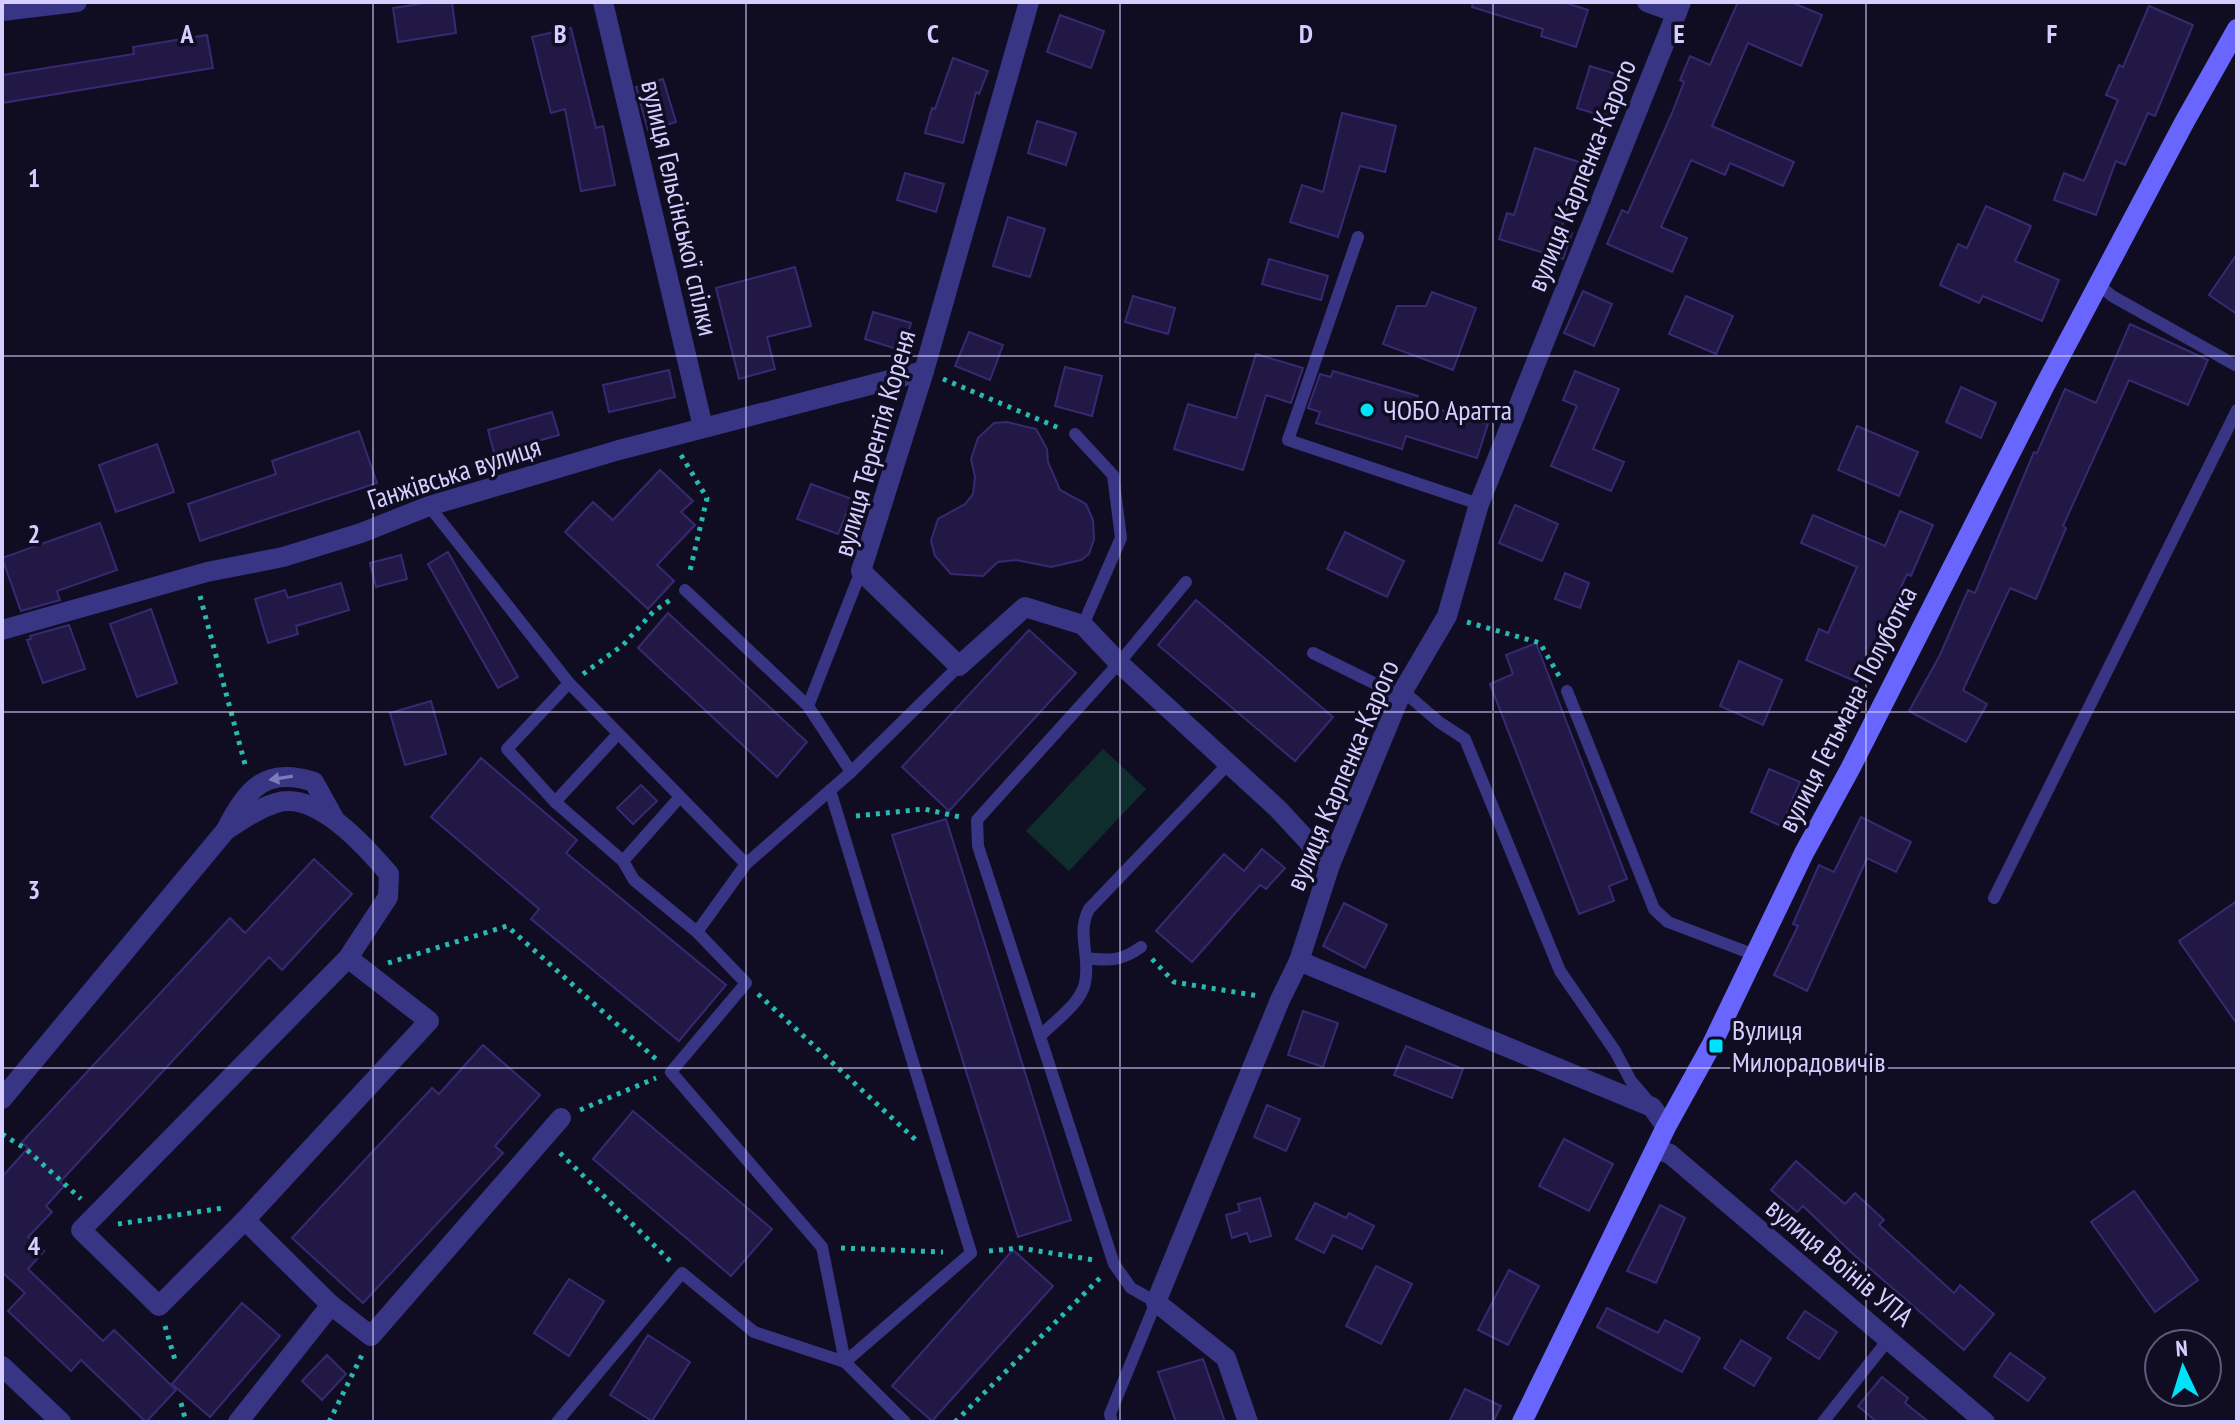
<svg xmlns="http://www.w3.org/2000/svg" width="2239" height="1424" viewBox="0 0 2239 1424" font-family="'PT Sans Narrow',sans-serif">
	<rect width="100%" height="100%" fill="#100d23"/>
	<!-- green -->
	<path fill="#0f2d2c" d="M1103 749 1146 789 1069 871 1026 831Z"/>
	<!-- building -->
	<g fill="#211845" stroke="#372972" stroke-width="2">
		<path d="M432 2H452L456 33 398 42 393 8Z"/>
		<path d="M1473 2H1563L1588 10 1576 47 1541 36 1543 29 1472 7Z"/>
		<path d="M1738 2H1791L1822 15 1801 66 1748 43 1712 126 1794 162 1783 186 1730 163 1725 175 1691 160 1661 227 1687 238 1672 272 1607 244 1622 210 1628 213 1672 113 1684 82 1680 80 1690 56 1710 65Z"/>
		<path d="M2149 6 2193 25 2155 116 2148 113 2125 165 2116 161 2096 215 2054 200 2064 173 2084 181 2118 100 2106 95 2119 65 2123 67Z"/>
		<path d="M1060 15 1104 31 1091 68 1047 52Z"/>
		<path d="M571 28 596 128 603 126 615 185 581 191 565 109 551 113 532 37Z"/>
		<path d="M207 35 213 68 2 103V75L134 54 133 47Z"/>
		<path d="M953 58 988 71 979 94 976 92 963 143 925 133 932 108 935 109Z"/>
		<path d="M1590 66 1628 78 1615 120 1577 108Z"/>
		<path d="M663 79 676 122 648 130 636 87Z"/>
		<path d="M1342 113 1396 126 1385 172 1360 166 1338 237 1290 222 1302 185 1323 192Z"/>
		<path d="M1037 121 1076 133 1066 165 1028 153Z"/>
		<path d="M1535 148 1582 163 1561 230 1572 233 1563 259 1499 239 1507 213 1514 215Z"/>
		<path d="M905 173 944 184 936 212 897 200Z"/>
		<path d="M1986 206 2031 226 2015 261 2059 280 2042 321 1983 296 1979 303 1940 285 1958 244 1967 248Z"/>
		<path d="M1008 217 1045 229 1030 277 993 266Z"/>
		<path d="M2237 254V314L2209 295Z"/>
		<path d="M1269 259 1328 276 1321 300 1262 284Z"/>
		<path d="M795 267 811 326 767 337 775 369 739 379 716 288Z"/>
		<path d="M1583 291 1612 304 1594 346 1564 333Z"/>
		<path d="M1432 292 1476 308 1453 370 1383 344 1397 306H1426Z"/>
		<path d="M1133 296 1175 308 1168 334 1125 322Z"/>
		<path d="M1686 296 1733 316 1716 354 1669 334Z"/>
		<path d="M873 312 911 323 903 351 865 339Z"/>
		<path d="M2130 324 2208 360 2188 405 2129 380 2063 526 2066 528 2036 599 2010 588 1963 690 1987 704 1966 742 1909 711 1940 655 1968 590 1975 593 2034 452 2037 453 2065 389 2096 403Z"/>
		<path d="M969 332 1003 345 990 380 955 366Z"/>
		<path d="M1256 354 1303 368 1291 403 1266 395 1243 470 1174 449 1188 404 1236 418Z"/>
		<path d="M1065 367 1102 376 1092 416 1055 406Z"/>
		<path d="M669 370 675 397 609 412 603 385Z"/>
		<path d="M1333 371 1418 396 1416 402 1488 424 1477 458 1406 436 1402 449 1316 423 1320 412 1308 408 1320 374 1331 377Z"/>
		<path d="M1575 371 1619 389 1593 449 1624 462 1611 491 1551 466 1577 406 1563 400Z"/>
		<path d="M1961 387 1996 403 1981 438 1946 422Z"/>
		<path d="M552 412 559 435 494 453 488 430Z"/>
		<path d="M1007 422 1036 429 1047 449 1048 462 1060 490 1086 504 1093 520 1094 539 1089 554 1081 560 1051 567 1016 560 998 562 983 576 951 574 935 556 931 541 938 519 965 504 973 494 975 477 971 459 978 438 994 423Z"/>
		<path d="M1857 426 1918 452 1899 496 1838 470Z"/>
		<path d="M359 431 377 483 200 541 188 504 276 474 272 461Z"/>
		<path d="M157 444 174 492 116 512 99 465Z"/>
		<path d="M660 470 693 501 681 512 695 525 657 565 674 581 648 609 565 532 593 502 613 520Z"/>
		<path d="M811 484 852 499 838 534 797 519Z"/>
		<path d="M1515 505 1558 524 1542 561 1499 543Z"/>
		<path d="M1900 511 1933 525 1911 576 1907 574 1857 682 1806 660 1819 629 1828 633 1857 567 1801 543 1813 515 1885 546Z"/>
		<path d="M100 523 117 570 57 591 60 600 21 611 2 558Z"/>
		<path d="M1345 532 1404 561 1387 597 1327 569Z"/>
		<path d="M448 552 518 677 498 688 428 564Z"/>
		<path d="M401 555 407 579 376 587 370 563Z"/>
		<path d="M1565 573 1589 583 1580 608 1555 599Z"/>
		<path d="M341 583 349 610 296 626 298 634 268 643 255 599 285 590 288 598Z"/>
		<path d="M1196 600 1333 717 1295 761 1158 645Z"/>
		<path d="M151 609 177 683 137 697 110 624Z"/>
		<path d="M668 613 807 742 777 777 638 648Z"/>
		<path d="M69 625 85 669 43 683 27 640 31 639 30 636Z"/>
		<path d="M1029 630 1076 673 949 811 902 767Z"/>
		<path d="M1536 643 1627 879 1609 886 1614 901 1579 914 1490 684 1513 674 1506 655Z"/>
		<path d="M1739 661 1782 680 1763 725 1720 706Z"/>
		<path d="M431 701 446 754 405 765 390 713Z"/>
		<path d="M481 758 577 840 566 853 726 985 679 1041 531 919 539 909 431 817Z"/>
		<path d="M1769 769 1800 782 1781 826 1751 812Z"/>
		<path d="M641 785 657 801 633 824 617 808Z"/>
		<path d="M1861 817 1911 842 1896 872 1867 858 1807 991 1774 975 1798 926 1793 924 1819 865 1834 872Z"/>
		<path d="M946 819 1071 1220 1018 1237 892 835Z"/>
		<path d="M1262 849 1285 868 1266 889 1260 885 1192 962 1156 931 1224 854 1244 871Z"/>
		<path d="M314 859 352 894 282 970 269 957 60 1182 64 1186 46 1206 52 1212 28 1237 44 1251 28 1269 103 1341 114 1330 176 1390 146 1422 81 1360 71 1371 8 1311 25 1293 2 1272V1177L28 1148 22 1142 230 918 245 933Z"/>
		<path d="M2237 901V1024L2179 941Z"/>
		<path d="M1344 903 1387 925 1365 968 1323 946Z"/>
		<path d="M1303 1011 1338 1023 1323 1067 1288 1055Z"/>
		<path d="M483 1045 540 1095 495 1146 503 1153 363 1303 292 1238 432 1088 439 1094Z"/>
		<path d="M1406 1046 1463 1069 1452 1098 1394 1075Z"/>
		<path d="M1267 1105 1300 1119 1286 1151 1254 1137Z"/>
		<path d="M633 1111 772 1229 731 1276 593 1159Z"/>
		<path d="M1564 1139 1613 1164 1589 1211 1539 1186Z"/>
		<path d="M1796 1161 1845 1204 1855 1193 1884 1220 1879 1225 1954 1293 1960 1285 1994 1314 1964 1350 1852 1253 1803 1206 1797 1212 1771 1190Z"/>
		<path d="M2134 1191 2198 1280 2155 1312 2091 1222Z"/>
		<path d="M1260 1198 1271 1236 1250 1242 1247 1233 1232 1238 1226 1215 1240 1211 1238 1204Z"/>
		<path d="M1315 1203 1346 1218 1349 1213 1374 1226 1362 1249 1333 1235 1324 1253 1296 1239Z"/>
		<path d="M1660 1205 1685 1218 1656 1283 1627 1271Z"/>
		<path d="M1013 1250 1053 1286 932 1421 892 1386Z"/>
		<path d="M1376 1266 1412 1284 1381 1344 1346 1326Z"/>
		<path d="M1509 1270 1539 1286 1508 1345 1478 1330Z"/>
		<path d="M569 1279 604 1301 569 1356 534 1333Z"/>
		<path d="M242 1303 280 1336 210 1417 172 1384Z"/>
		<path d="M1607 1308 1658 1333 1665 1320 1700 1338 1682 1372 1597 1327Z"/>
		<path d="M1805 1311 1837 1332 1819 1359 1787 1338Z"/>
		<path d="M648 1335 690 1362 652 1421 610 1395Z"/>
		<path d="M1741 1340 1771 1358 1754 1386 1724 1368Z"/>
		<path d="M2010 1353 2045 1378 2028 1401 1994 1376Z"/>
		<path d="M327 1355 346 1374 322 1400 302 1381Z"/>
		<path d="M1203 1359 1225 1422H1176L1158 1372Z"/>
		<path d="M1882 1377 1908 1398 1905 1403 1929 1422H1877L1858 1406Z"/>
		<path d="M1465 1389 1501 1406 1493 1422H1449Z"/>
	</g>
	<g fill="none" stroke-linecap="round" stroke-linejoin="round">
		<!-- path -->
		<g stroke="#28b9b0" stroke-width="5" stroke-dasharray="4 6" stroke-linecap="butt">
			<path d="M943 379 1059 428"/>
			<path d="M681 455 707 498 689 575"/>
			<path d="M200 596 246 768"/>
			<path d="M1467 622 1540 643 1559 676"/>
			<path d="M583 674 623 645 653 612 673 598"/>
			<path d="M856 816 924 809 960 817"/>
			<path d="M1152 959 1174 982 1259 996"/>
			<path d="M388 963 507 926 657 1060"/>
			<path d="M758 994 918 1142"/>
			<path d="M580 1110 656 1078"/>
			<path d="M2 1134 26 1149 81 1199"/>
			<path d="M560 1153 670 1261"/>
			<path d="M118 1224 223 1208"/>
			<path d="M841 1248 943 1252"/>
			<path d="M989 1251 1020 1248 1094 1260"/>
			<path d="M165 1326 175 1360"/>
			<path d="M181 1403 186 1422"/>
			<path d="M329 1422 362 1355"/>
			<path d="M955 1422 1102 1276"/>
		</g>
		<!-- lane -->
		<g stroke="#383584" stroke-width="12">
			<path d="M1358 237 1288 440 1479 504"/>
			<path d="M2099 285 2112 296 2237 366"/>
			<path d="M1075 434 1113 475 1121 538 1083 625"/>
			<path d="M429 506 569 683 746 864 851 772 959 666"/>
			<path d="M685 590 808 706"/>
			<path d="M1313 653 1400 696"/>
			<path d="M569 683 507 749 555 802 623 861 634 880 697 932 746 983 671 1072 822 1247 845 1362"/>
			<path d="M1403 691 1439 722 1465 739 1560 971 1615 1051 1631 1081 1648 1101"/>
			<path d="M1567 691 1654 909 1668 922 1755 955"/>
			<path d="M851 772 808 706 861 571"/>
			<path d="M830 790 971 1253 845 1362"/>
			<path d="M555 802 617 735"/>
			<path d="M623 861 680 797"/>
			<path d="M1994 898 2237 410"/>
			<path d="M697 932 746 864"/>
			<path d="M1086 958C1109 961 1122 961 1141 947"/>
			<path d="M1041 1035C1055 1021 1081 1003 1085 983 1091 957 1076 933 1089 909L1228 764"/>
			<path d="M557 1422 682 1273 754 1332 845 1362 905 1422"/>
			<path d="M1112 1422 1110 1414 1156 1302 1131 1288 1114 1264 978 846 977 820 1119 663 1186 582"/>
			<path d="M1823 1422 1888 1340"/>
		</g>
		<!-- street -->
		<g stroke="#383584" stroke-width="20">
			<path d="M603 2 703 427"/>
			<path d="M1029 2 924 371 861 571 959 666 1025 607 1083 625 1119 663 1278 809 1330 865"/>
			<path d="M1647 2 1677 13"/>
			<path d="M2 11 77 2"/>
			<path d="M2 630 207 572 283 557 361 533 429 506 619 450 924 371"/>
			<path d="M226 830C242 820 258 808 276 803 316 790 366 847 389 874L388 897 348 958 81 1230 159 1306 245 1220"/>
			<path d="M1299 961 1652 1107 1666 1127"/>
			<path d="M2 1099 226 830C246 789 266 766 314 782L335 820"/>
			<path d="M1656 1149 1670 1154 1985 1422"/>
			<path d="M331 1305 245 1220 429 1021 348 958"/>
			<path d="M2 1366 61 1422"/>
			<path d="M238 1422 331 1305 371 1336 561 1118"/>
			<path d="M1248 1422 1226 1358 1156 1302 1280 1000 1299 961 1330 865 1400 696 1447 616 1479 504 1681 2"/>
		</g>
		<!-- secondary -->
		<path stroke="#6966ff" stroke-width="20" d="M1522 1422 1666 1127 1712 1044 1804 853 1850 769 2045 385 2185 121 2237 29"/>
	</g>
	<!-- one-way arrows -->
	<defs><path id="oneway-solid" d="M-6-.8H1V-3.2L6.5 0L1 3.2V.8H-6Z" transform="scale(2)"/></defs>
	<use fill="#7e7abb" href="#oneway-solid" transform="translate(281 778) rotate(171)"/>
	<!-- grid -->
	<path fill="none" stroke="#d4cfff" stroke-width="2" stroke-opacity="0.55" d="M373 2V1422M746 2V1422M1120 2V1422M1493 2V1422M1866 2V1422M2 356H2237M2 712H2237M2 1068H2237"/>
	<!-- markers -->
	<g fill="#00e1fa" stroke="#100d23" stroke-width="3">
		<circle cx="1367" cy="410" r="8"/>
		<rect x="1708" y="1038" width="16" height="16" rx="4"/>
	</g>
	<g text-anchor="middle" stroke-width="7" stroke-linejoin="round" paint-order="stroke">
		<!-- street labels -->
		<g font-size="28" fill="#d4cfff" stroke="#100d23">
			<text transform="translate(1581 175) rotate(-68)" y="10">вулиця Карпенка-Карого</text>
			<text transform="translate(680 208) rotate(77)" y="10">вулиця Гельсінської спілки</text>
			<text transform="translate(874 443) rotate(-74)" y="10">вулиця Терентія Кореня</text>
			<text transform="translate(454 473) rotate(-18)" y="10">Ганжівська вулиця</text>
			<text transform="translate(1847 709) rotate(-63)" y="10">вулиця Гетьмана Полуботка</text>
			<text transform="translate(1342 775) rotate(-67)" y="10">вулиця Карпенка-Карого</text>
			<text transform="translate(1840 1262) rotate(40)" y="10">вулиця Воїнів УПА</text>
		</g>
		<!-- poi labels -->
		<g font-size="28" fill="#d4cfff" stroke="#100d23" text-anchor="start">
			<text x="1383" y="420">ЧОБО Аратта</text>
			<text x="1732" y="1040">Вулиця<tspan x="1732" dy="32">Милорадовичів</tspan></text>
		</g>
	</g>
	<g font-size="26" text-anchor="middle" font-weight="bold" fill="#d4cfff" stroke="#100d23" stroke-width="7" stroke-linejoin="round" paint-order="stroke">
		<text x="187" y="43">A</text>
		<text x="560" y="43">B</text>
		<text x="933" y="43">C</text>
		<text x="1306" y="43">D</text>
		<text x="1679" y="43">E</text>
		<text x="2052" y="43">F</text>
		<text x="34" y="187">1</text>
		<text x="34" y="543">2</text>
		<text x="34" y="899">3</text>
		<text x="34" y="1255">4</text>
	</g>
	<!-- border -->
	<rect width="2239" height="1424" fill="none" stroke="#d4cfff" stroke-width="8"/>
	<!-- north arrow -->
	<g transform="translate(2183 1368) rotate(356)"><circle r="38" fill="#100d23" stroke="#5e5b7b" stroke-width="2"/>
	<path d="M0-6L14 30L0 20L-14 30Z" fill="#00e1fa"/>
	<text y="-12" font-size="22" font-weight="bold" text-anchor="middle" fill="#d4cfff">N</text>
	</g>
</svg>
